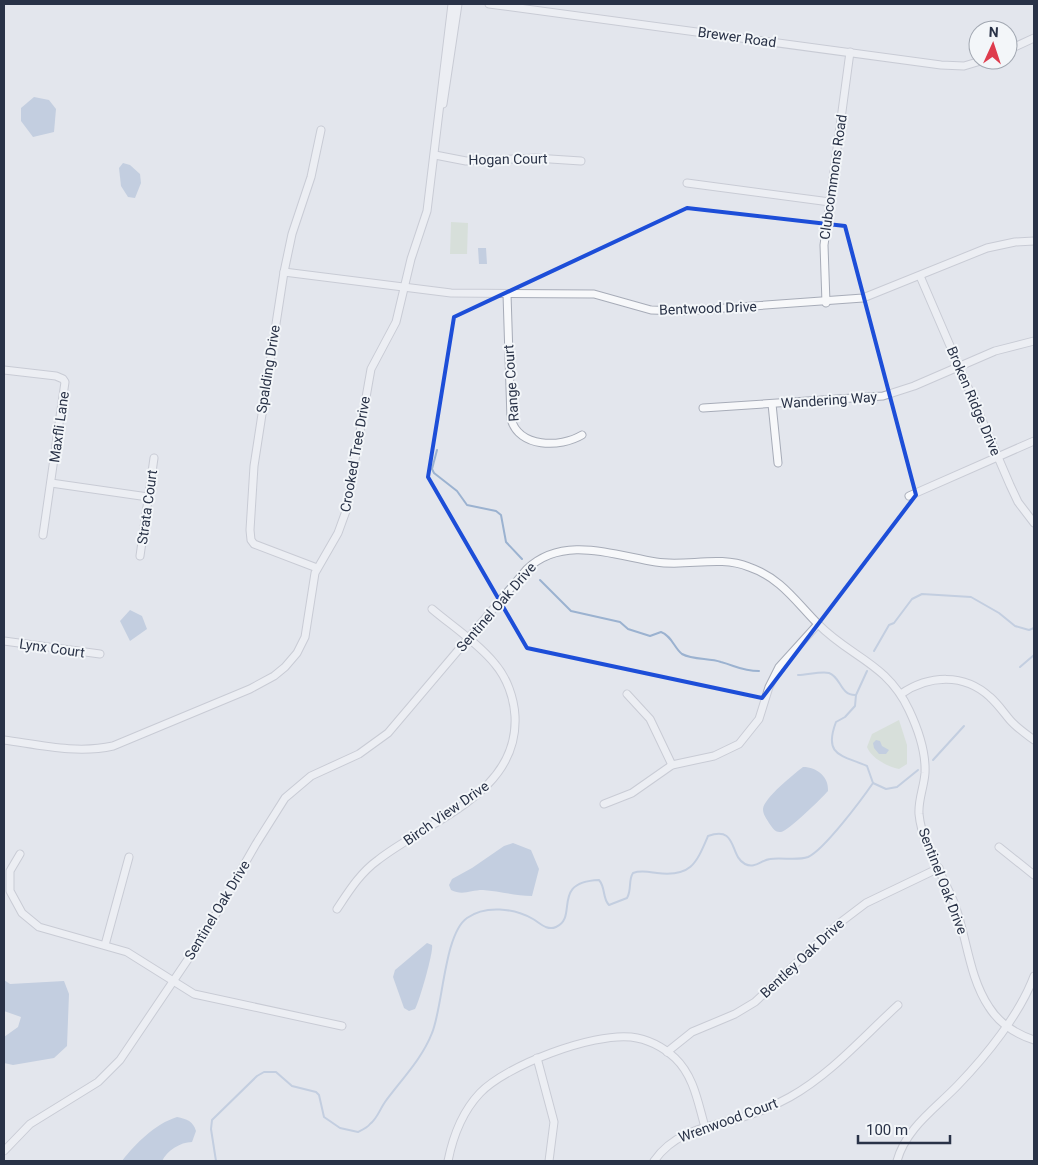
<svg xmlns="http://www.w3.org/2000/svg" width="1038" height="1165" viewBox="0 0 1038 1165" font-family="Roboto,sans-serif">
	<rect width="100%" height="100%" fill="#e3e6ed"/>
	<!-- green -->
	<g fill="#c7d8c3">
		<path d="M451 222 468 223 467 254H450Z"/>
		<path d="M899 720 907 745V764L899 769C888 767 871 758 867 747L872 734Z"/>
	</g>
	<!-- water -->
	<g fill="#9bb2d0">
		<path d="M34 97 49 100 56 109 54 132 33 137 21 121V108Z"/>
		<path d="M123 163 130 165 140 174 141 183 135 198 128 197 121 186 119 168Z"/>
		<path d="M478 248H486L487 264H479Z"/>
		<path d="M130 610 142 616 147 629 130 641 120 621Z"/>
		<path d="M876 740 880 741 882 746 889 750 886 754H879L874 748 873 743Z"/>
		<path d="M803 767C817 767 829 777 828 791 822 798 788 831 781 832 775 833 772 827 769 823 767 819 763 815 763 809 764 798 794 774 803 767Z"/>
		<path d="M513 843 531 850 539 869 532 896C515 896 499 891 483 890 470 890 463 896 451 890L449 885 452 879 472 868 504 846Z"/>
		<path d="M427 943 432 945C434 951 419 1002 415 1009L409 1011 404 1008 393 977 395 970Z"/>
		<path d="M4 980 10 984 64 981 69 994 67 1046 54 1058 13 1065 4 1063V1037L18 1027 21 1017 4 1011Z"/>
		<path d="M177 1117C187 1119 193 1121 196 1131L192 1142C180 1142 167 1151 162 1161H122C136 1143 155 1124 177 1117Z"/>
	</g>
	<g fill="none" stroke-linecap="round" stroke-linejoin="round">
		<!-- stream -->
		<g stroke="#9bb2d0" stroke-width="2">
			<path d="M437 450 432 469 434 473 457 491 467 505 496 511 501 515 506 542 522 559"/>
			<path d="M540 580 571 611 620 622 628 629 650 636 661 632C672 636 674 648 682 654 693 660 709 658 721 662 736 666 742 671 759 671"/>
			<path d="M874 651 889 625 894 623 912 599 922 594 971 597 999 613 1015 626 1029 630 1034 628"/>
			<path d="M1020 667 1034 655"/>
			<path d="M798 675C807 675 821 671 829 673 841 677 840 695 855 695"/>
			<path d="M933 760 964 726"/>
			<path d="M873 783 886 789 897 787 918 770"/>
			<path d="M216 1161 211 1129 212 1120 257 1076 264 1072H276L292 1086 316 1092 319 1095 324 1117 340 1128 358 1132C362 1130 367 1128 370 1124 377 1119 380 1109 385 1102 401 1080 422 1059 432 1033 443 1007 444 934 467 918 485 905 514 908 533 919 540 923 547 931 556 927 579 917 550 882 599 880 606 888 602 898 609 905L627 898C632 890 628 880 633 873 641 870 649 872 657 873 691 877 696 864 708 836 738 825 729 856 745 864 755 869 761 860 770 859 781 857 797 861 808 857 824 850 862 799 873 783L867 766C842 755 823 756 836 722L845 717 855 706 856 695 867 671"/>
		</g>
		<!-- minor casing -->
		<g stroke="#a7acb8" stroke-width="9">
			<g id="minor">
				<path d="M489 4 941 65 964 66 984 60"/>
				<path d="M1008 50 1034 38"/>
				<path d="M443 104 458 4"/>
				<path d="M435 155 466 161 535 158 581 161"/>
				<path d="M687 183 830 202"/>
				<path d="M284 272 451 293 594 294 651 310 683 311 863 298 987 248 1015 242 1034 241"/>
				<path d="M920 276 1010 485 1018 502 1034 523"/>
				<path d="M507 294 511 419C519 448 560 448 582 435"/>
				<path d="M826 303 824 245 850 52"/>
				<path d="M4 370 56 376 63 379 65 382 43 535"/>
				<path d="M772 404 778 463"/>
				<path d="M703 408 883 396 914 386 995 351 1034 341"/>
				<path d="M51 483 148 497"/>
				<path d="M909 496 1034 441"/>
				<path d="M140 556 154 458"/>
				<path d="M317 568 254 544 251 540 250 530 254 466 284 272 292 234 311 177 321 130"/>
				<path d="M4 641 100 654"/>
				<path d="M627 694 650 719 672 765"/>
				<path d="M901 694C929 675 964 673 990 697 998 704 1004 713 1010 720 1017 728 1026 734 1034 740"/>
				<path d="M4 740C40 745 77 754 113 746L250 689 274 676 285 667 297 653 305 637 315 573 338 533 346 511 371 369 396 322 411 259 427 211 452 4"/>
				<path d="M604 804 632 793 672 765 714 756 739 744 759 719 769 687 779 667 818 624"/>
				<path d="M999 847 1034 875"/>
				<path d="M20 854 10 871V891L22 913 39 927 127 952 194 994 342 1026"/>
				<path d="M337 909C349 891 360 873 378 860 429 820 519 794 515 716 514 698 507 678 495 664 478 643 452 626 432 609"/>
				<path d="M105 945 129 857"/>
				<path d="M667 1052 692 1032 735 1014 755 1002 837 925 866 903 939 868"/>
				<path d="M537 1058 554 1122 549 1161"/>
				<path d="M4 1151 30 1124 98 1082 120 1060 201 940 256 844 285 798 311 776 359 754 388 733 527 569C563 535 613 555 656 562 687 567 719 555 749 567 781 578 796 602 818 624 850 657 887 663 909 710 918 729 926 752 925 773 924 787 918 800 919 814 922 846 944 876 955 905 967 938 969 977 989 1007 999 1023 1016 1034 1034 1040"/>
				<path d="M448 1161C453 1136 462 1112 480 1093 507 1065 592 1033 631 1037 647 1039 663 1047 675 1058 694 1076 698 1103 705 1127"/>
				<path d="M654 1161C675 1131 707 1127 740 1118 757 1113 774 1106 790 1097 831 1074 863 1037 898 1005"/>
				<path d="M897 1161C906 1128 935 1109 958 1085 986 1056 1020 1014 1034 976"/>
			</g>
		</g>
		<!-- minor -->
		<use href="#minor" stroke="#f7f8fa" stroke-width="7"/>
	</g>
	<!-- marked area -->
	<path d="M0 0H1038V1165H0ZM687 208 845 226 916 495 762 698 527 648 428 477 454 317Z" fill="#e3e6ed" fill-opacity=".55" fill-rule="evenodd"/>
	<path fill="none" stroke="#1d4ed8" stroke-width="4" stroke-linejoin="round" d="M687 208 845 226 916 495 762 698 527 648 428 477 454 317Z"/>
	<g text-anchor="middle" stroke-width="4" stroke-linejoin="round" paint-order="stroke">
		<!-- street labels -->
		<g font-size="14" fill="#293247" stroke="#f3f6f9">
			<text transform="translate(737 37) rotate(8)" y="5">Brewer Road</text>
			<text transform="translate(508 159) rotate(-1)" y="5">Hogan Court</text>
			<text transform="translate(833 177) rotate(-82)" y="5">Clubcommons Road</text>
			<text transform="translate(708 308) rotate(-2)" y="5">Bentwood Drive</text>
			<text transform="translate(268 369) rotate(-81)" y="5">Spalding Drive</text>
			<text transform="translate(511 383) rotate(-94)" y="5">Range Court</text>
			<text transform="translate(829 400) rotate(-4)" y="5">Wandering Way</text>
			<text transform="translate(974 401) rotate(67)" y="5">Broken Ridge Drive</text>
			<text transform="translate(59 427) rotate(-82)" y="5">Maxfli Lane</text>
			<text transform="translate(355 454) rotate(-80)" y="5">Crooked Tree Drive</text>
			<text transform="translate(147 507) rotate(-82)" y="5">Strata Court</text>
			<text transform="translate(496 607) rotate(-49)" y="5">Sentinel Oak Drive</text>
			<text transform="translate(52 648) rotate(8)" y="5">Lynx Court</text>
			<text transform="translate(446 813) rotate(-35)" y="5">Birch View Drive</text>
			<text transform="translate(943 881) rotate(69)" y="5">Sentinel Oak Drive</text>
			<text transform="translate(217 910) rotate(-59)" y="5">Sentinel Oak Drive</text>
			<text transform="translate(802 958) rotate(-43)" y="5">Bentley Oak Drive</text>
			<text transform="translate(728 1120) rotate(-20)" y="5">Wrenwood Court</text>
		</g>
	</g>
	<!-- border -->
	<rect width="1038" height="1165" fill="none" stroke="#293247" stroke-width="10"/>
	<!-- north arrow -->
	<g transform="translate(993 45) rotate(3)"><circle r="24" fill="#f3f6f9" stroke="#a2a8b2"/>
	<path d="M0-4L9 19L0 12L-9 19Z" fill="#de3c4d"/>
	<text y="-8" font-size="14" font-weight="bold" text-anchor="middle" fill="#293247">N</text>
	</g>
	<!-- scale -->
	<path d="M858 1135v8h92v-8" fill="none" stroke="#293247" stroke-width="2.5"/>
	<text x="866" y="1135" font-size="15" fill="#293247" stroke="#f3f6f9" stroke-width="4" paint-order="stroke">100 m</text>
</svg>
